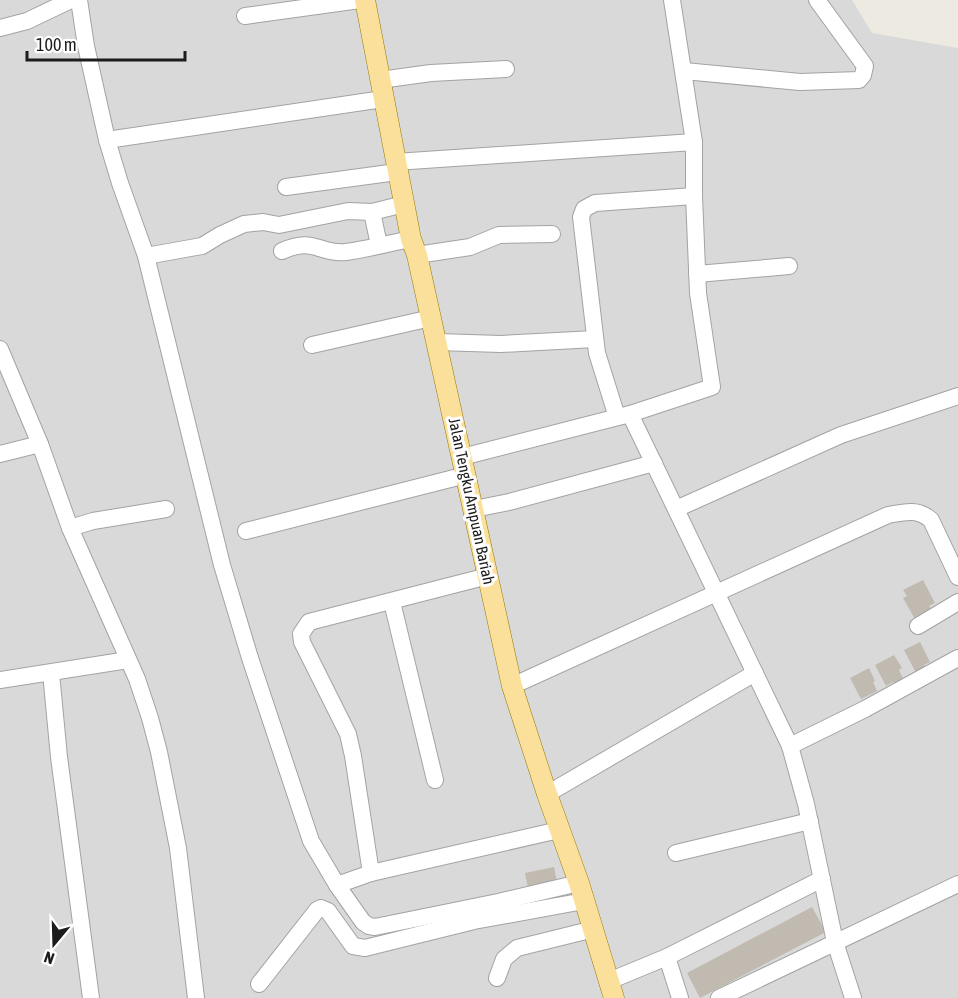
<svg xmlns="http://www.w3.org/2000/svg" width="958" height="998" viewBox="0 0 958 998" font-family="'Asap Condensed',sans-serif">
	<rect width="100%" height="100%" fill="#edebe1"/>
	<!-- residential -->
	<path fill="#dad9d9" d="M0 0H852L872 33 958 48V998H0Z"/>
	<!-- building -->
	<g fill="#c1bab1">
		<path d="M923 580 935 603 929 606 932 610 915 619 903 598 907 596 903 590Z"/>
		<path d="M920 642 930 662 924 665 926 668 916 673 904 650Z"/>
		<path d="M894 655 902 668 899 670 905 682 896 687 893 682 886 686 875 665Z"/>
		<path d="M869 668 875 681 873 682 877 691 861 699 850 678Z"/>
		<path d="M554 867 557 882 528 888 525 873Z"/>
		<path d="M812 907 826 932 700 998 687 973Z"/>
	</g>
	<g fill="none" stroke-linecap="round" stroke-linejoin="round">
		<!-- minor casing -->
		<g stroke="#a3a3a3" stroke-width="18">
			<g id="minor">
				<path d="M79 0 86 46 107 140 120 183 146 256 222 565 250 658 311 841 337 885 371 873 559 830"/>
				<path d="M672 0 694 142"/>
				<path d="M245 16 360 0"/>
				<path d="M0 28 27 21 71 0"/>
				<path d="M684 71 800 82 859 80 863 75 865 66 817 0"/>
				<path d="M380 80 431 73 506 69"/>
				<path d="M107 140 383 99"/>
				<path d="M395 162 694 142V196L698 293 712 387 630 414 462 457"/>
				<path d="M286 187 397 172"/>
				<path d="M372 212 379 245"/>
				<path d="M282 251C314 236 320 255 346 252 368 249 390 243 411 239"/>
				<path d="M417 255 470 247 499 235 552 234"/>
				<path d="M146 256 202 246 220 235 244 224 263 222 279 225 348 211 372 212 404 204"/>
				<path d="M697 274 789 266"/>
				<path d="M437 342 501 344 595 339"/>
				<path d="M312 345 431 318"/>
				<path d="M0 349 40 444 70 528 137 679 150 718 159 752 178 848 196 998"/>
				<path d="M630 414 790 746 806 804 835 942 853 998"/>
				<path d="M617 417 597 353 581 217 584 209 595 203 694 196"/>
				<path d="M0 454 40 444"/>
				<path d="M474 509 509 502 654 463"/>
				<path d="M676 509 841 435 958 396"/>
				<path d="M70 528 93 521 166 509"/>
				<path d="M246 531 466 475"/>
				<path d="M392 602 435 780"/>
				<path d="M918 626 958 602"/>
				<path d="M51 673 59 757 91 998"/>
				<path d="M0 680 128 660"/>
				<path d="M512 686 888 515C904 512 918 508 931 520L958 577"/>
				<path d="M790 746 865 709 958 658"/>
				<path d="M547 794 755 673"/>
				<path d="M676 853 810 821"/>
				<path d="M371 873 353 756 348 734 302 642 301 634 309 622 488 576"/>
				<path d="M337 885 363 922 369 926 375 927 498 902 579 883"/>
				<path d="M667 957 680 998"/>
				<path d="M497 978 504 959 517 948 594 929"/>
				<path d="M609 981 667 957 822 879"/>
				<path d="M259 984 317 910 321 908 328 911 353 946 365 948 474 921 584 901"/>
				<path d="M719 998 958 884"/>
			</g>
		</g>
		<!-- major casing -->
		<g stroke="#917903" stroke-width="21">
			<path id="major" d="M365 0 411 239 417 255 512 686 547 794 579 883 614 998"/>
		</g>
		<!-- minor -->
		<use href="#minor" stroke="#fff" stroke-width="16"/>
		<!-- major -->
		<use href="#major" stroke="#fae09a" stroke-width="20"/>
	</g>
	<g text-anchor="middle" stroke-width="6" stroke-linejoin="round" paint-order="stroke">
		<!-- street labels -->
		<g font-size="16" fill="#1c1c1c" stroke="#fff">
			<text transform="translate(472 501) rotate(78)" y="6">Jalan Tengku Ampuan Bariah</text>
		</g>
	</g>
	<!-- north arrow -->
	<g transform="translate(54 944) rotate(199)" stroke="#ffffff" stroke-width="4.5" paint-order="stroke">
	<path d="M0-4.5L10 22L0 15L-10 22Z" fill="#1c1c1c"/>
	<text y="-9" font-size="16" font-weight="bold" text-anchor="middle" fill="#1c1c1c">N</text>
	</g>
	<!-- scale -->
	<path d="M27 51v9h158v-9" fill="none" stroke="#1c1c1c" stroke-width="3"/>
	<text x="36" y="51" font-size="18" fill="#1c1c1c" stroke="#ffffff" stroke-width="4.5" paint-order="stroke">100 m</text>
</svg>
